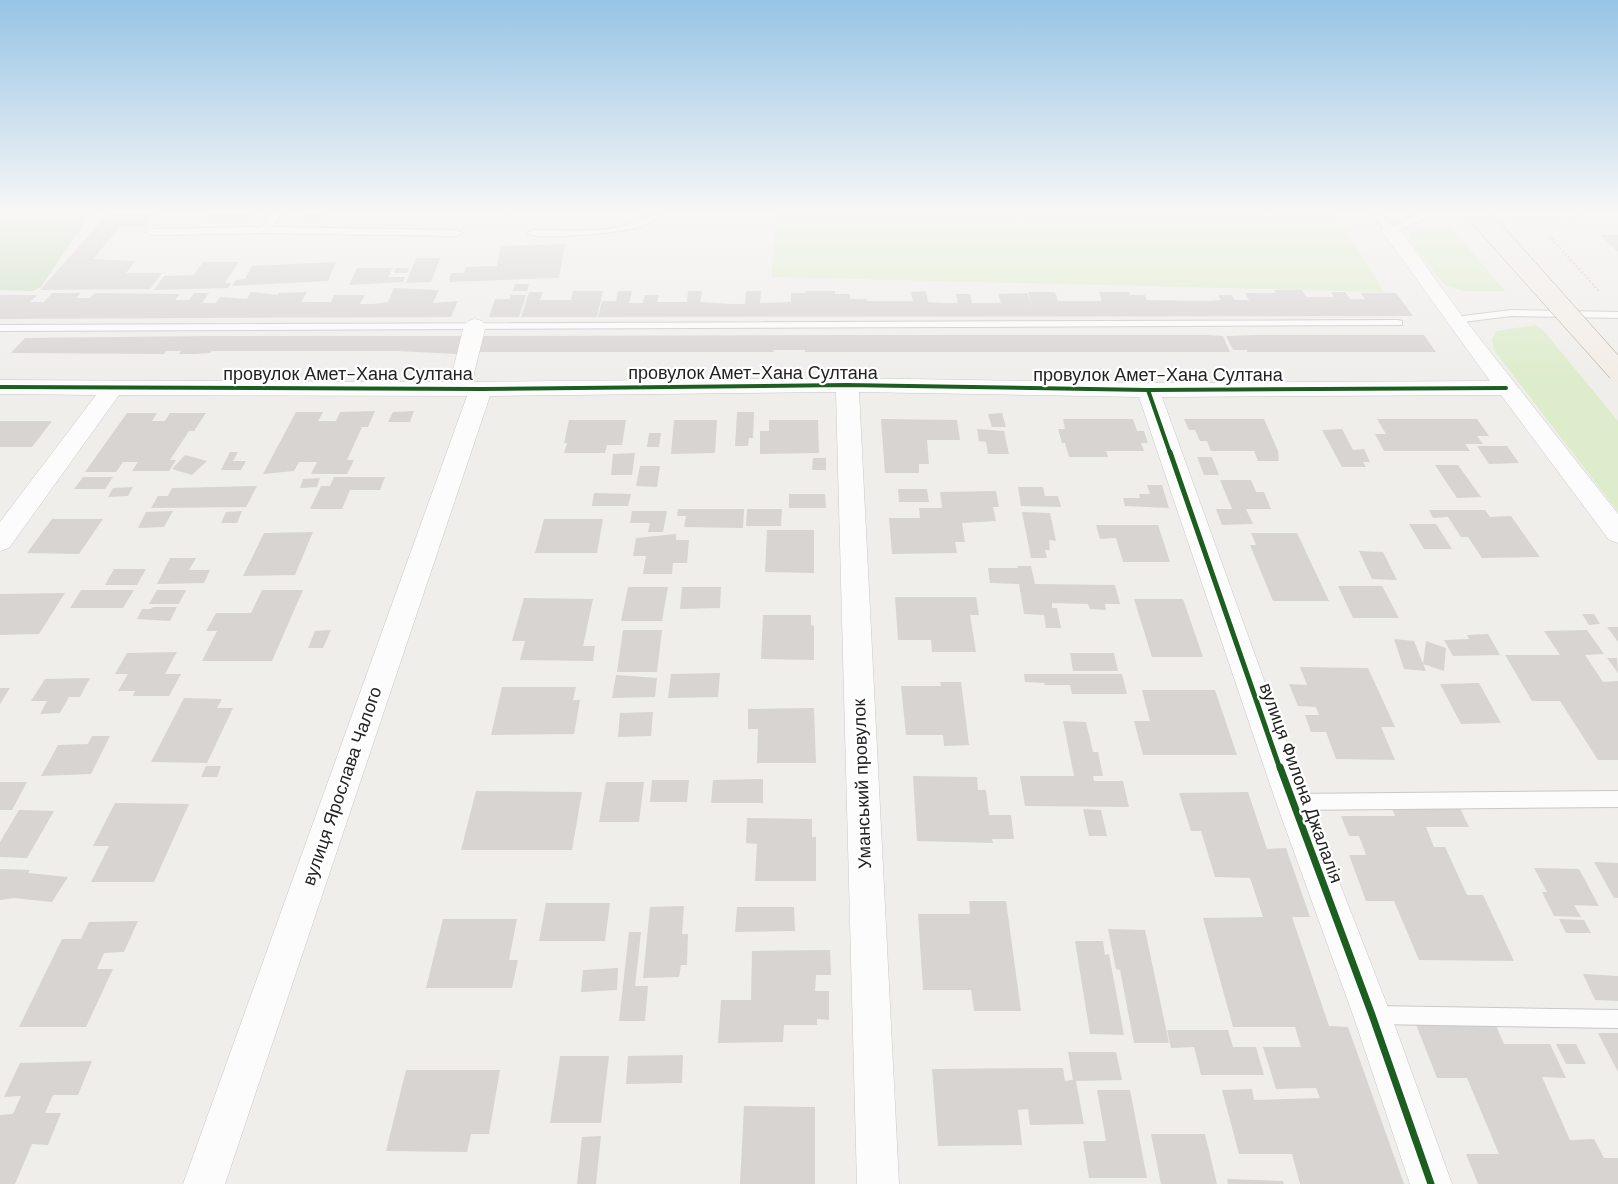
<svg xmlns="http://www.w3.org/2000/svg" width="1618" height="1184" viewBox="0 0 1618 1184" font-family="'DM Sans',sans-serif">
	<rect width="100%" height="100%" fill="#f0eeeb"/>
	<!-- grass -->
	<g fill="#ddeccb">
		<path d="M775 213H1336L1384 292 772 277Z"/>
		<path d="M1438 226H1450L1505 291H1463L1445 285 1414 247 1409 235 1412 230Z"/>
		<path d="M1536 325 1543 330 1618 421V512L1494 350 1492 339 1496 331Z"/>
	</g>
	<!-- forest -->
	<path fill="#cbdec1" d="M0 213H91L41 287 32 291 0 290Z"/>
	<!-- building -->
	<g fill="#d7d4d2">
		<path d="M109 213H154L144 226H121L93 259 135 261 126 273H162L150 289 40 290Z"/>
		<path d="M211 213H252L248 219H206Z"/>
		<path d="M307 213H327L324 217 304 218Z"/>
		<path d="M1600 235H1618V252Z"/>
		<path d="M565 244 559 278 449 282 451 273H464L466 267 497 266 501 246Z"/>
		<path d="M416 258H440L431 282 406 283Z"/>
		<path d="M203 262H239L225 283H232L228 288 154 290 164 276 194 275Z"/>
		<path d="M336 262 328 281 232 286 236 280 245 279 252 266Z"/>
		<path d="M357 268H393L388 277H405L403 282 349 285Z"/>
		<path d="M396 268H409L407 273H394Z"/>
		<path d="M515 284H529L527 291H513Z"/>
		<path d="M394 288 439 290 433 303 458 301 451 317 0 319V295H37L30 302H44L52 293H81L76 298H90L95 293 180 294 175 300H189L194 293H209L202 303H216L220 297 247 299 251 292 278 295 279 293 307 292 301 302H331L334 295H365L360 304H373L388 302Z"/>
		<path d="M1274 290H1302L1306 297H1334L1331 292H1345L1350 299H1365L1361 293H1396L1413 316 598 317 602 301H616L618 291H632L629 303H643L645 295H659L657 302H687L688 291H702L700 302 731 304H745L746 291H761L760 303 791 302V293H806L805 291H835V294H850V299H867V301H913L911 292 926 291 928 302 943 303H958L956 294H970L972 303H1001L998 294 1027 293 1032 305 1028 292H1055L1058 301H1102L1099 292H1129L1130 295H1145L1147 300 1207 301 1221 300 1218 295H1232L1234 300H1249L1245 293H1275Z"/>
		<path d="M573 291H603L597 317H521L529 292H543L540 300H571Z"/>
		<path d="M511 295H526L519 317H489L495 299H510Z"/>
		<path d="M836 335H1208L1223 336 1230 352H805V350H773L774 352H478L484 336Z"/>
		<path d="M1255 335H1424L1436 352H1247V350H1233L1226 336Z"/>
		<path d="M207 336H464L457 354 396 351H212L210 353 195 354H179L181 351H166L164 354 11 353 25 338Z"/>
		<path d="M375 411 368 427H362L347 460H354L347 474H311L317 462H299L294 471 263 474 296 412H323L318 421H336L340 412Z"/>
		<path d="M414 411 410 422H388L393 412Z"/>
		<path d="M737 412H754L753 438H749L748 446H735Z"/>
		<path d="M127 413H157L152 421H165L170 413H206L194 431H189L170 460H176L169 471H132L138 462H123L116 472H85Z"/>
		<path d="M1002 413 1006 427H992L988 414Z"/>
		<path d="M881 419 957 420 960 440H927L929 464H919V473H885Z"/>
		<path d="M1063 419H1133L1137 431H1144L1148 443H1141L1144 451H1106L1108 457H1069L1065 443H1062L1058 429H1065Z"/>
		<path d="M1184 419H1264L1278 451 1279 461H1258L1254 451H1211L1207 441H1200L1195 430H1189Z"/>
		<path d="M1377 419H1477L1489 436H1477L1483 444H1465L1470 451H1384L1375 434H1386Z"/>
		<path d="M569 420H626L622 445H607L605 453H564L567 443H564Z"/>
		<path d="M674 420H717L715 453 671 454Z"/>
		<path d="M769 420H818L819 453 760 454V431H769Z"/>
		<path d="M0 421H52L32 447H0Z"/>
		<path d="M977 429 1004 431 1009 454H988L986 442 979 441Z"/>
		<path d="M1342 429 1353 450 1364 449 1370 462H1363L1366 467H1342L1322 430Z"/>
		<path d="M649 433H661L659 447H647Z"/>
		<path d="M1477 446H1507L1519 463 1489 464Z"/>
		<path d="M230 452H238L233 461H246L241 470H221Z"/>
		<path d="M635 453 632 475H611L613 454Z"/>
		<path d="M185 455 207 461 192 475 172 469Z"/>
		<path d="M1197 457H1212L1219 475H1204Z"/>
		<path d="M813 458H826V470H812Z"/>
		<path d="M1435 465H1458L1481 497 1457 498Z"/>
		<path d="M640 466H660L657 487 636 486Z"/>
		<path d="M83 477H113L105 489H74Z"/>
		<path d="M334 477H385L380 490H350L342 509H310L321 486H330Z"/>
		<path d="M320 478 317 487 300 488 303 479Z"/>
		<path d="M1220 480H1251L1256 492H1264L1271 509H1246L1253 524 1222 525 1216 509H1232Z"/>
		<path d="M1147 485H1162L1169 508 1125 506 1123 498H1140L1139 494H1150Z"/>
		<path d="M257 486 246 507 151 508 158 496H168L172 488Z"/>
		<path d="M133 487 128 496 108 497 113 488Z"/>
		<path d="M1018 487H1043L1045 496H1058L1061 507 1021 506Z"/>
		<path d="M898 489H927L929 502H899Z"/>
		<path d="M996 491 999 507H993L996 521 962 523 965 542H955L957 553 892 554 889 518H920L919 508H942L940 492Z"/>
		<path d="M594 493 631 494 628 506H592Z"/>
		<path d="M789 494H825L826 508H789Z"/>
		<path d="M678 509H744L743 528 684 527 686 516H677Z"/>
		<path d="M747 509H782L781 526H746Z"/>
		<path d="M1429 510H1485L1490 517 1511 516 1540 557 1482 558 1468 537H1461L1448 517 1433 518Z"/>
		<path d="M173 511 164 527 138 528 146 512Z"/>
		<path d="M242 511 237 523H221L226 512Z"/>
		<path d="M632 511H667L663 532H648L650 523H630Z"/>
		<path d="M1022 512 1050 513 1056 541 1049 540 1050 550H1045L1047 558H1031Z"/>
		<path d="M52 519H103L79 554 27 553Z"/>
		<path d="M544 519H603L597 553H535Z"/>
		<path d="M1409 524H1436L1452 549H1424Z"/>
		<path d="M1096 525H1158L1170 562H1123L1116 538 1100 539Z"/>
		<path d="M767 530H814V573L765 572Z"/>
		<path d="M313 532 295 575 243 576 264 533Z"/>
		<path d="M1251 533H1297L1329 601H1273L1250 545H1256Z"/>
		<path d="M676 534V540H689L687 563H673L672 574H643L646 556H633L636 538Z"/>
		<path d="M1359 551 1383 552 1397 580 1372 579Z"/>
		<path d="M170 558H196L189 570H210L204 583 157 584Z"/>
		<path d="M1017 566H1031L1035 584 1115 585 1120 604H1105L1106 610 1090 609 1088 604 1052 603V608H1057L1061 628H1046L1044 615 1024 614 1019 584 990 583 988 568H1018Z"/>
		<path d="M114 569H146L137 585H105Z"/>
		<path d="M1338 586H1382L1399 618H1353Z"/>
		<path d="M628 587H668L662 621H621Z"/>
		<path d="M682 587H721L720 608 680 609Z"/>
		<path d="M81 590H134L123 608H70Z"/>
		<path d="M157 590H186L179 604H149Z"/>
		<path d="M262 590H303L272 661H202L217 631H206L216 613H251Z"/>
		<path d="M65 593 39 634 0 635V594Z"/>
		<path d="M895 597H976L979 615H970L976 652H932L931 640H898Z"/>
		<path d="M524 598 593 599 583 646H595L593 661 520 660 525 641H512Z"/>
		<path d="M1134 599H1183L1203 657H1152Z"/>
		<path d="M153 607H177L170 621 137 619 142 609H151Z"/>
		<path d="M1582 614H1594L1600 624 1589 625Z"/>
		<path d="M763 615H811V625L814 626V660L761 659Z"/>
		<path d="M1607 627H1618V642Z"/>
		<path d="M331 630 323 648H308L315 631Z"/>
		<path d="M623 630H662L657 672H617Z"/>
		<path d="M1587 630 1604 654 1585 655 1603 682 1618 681V760H1598L1560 701H1532L1505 655H1560L1544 631Z"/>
		<path d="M1488 634 1500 655 1453 656 1444 640 1469 639 1467 635Z"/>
		<path d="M1394 639 1414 641 1426 671 1404 669Z"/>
		<path d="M1426 641 1446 648 1444 671 1423 664Z"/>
		<path d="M177 652 165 674H181L169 696H133L135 691H118L128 674H115L127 653Z"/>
		<path d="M1070 653H1114L1118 671H1073Z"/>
		<path d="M1607 658H1617L1618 673Z"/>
		<path d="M1300 667 1368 668 1395 727H1381L1395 760 1336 759 1326 732H1311L1305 715H1319L1316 707 1298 706 1289 684 1307 685Z"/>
		<path d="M720 673 718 697 668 698 671 674Z"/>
		<path d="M1024 674H1122L1127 694H1072L1070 685H1045L1044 683 1025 682Z"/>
		<path d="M616 675 657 678 655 697 612 698Z"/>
		<path d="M90 678 80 697H69L60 713 40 714 47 701H31L45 679Z"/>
		<path d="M940 682H961L969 745 944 746 943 735H906L901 686H941Z"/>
		<path d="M1479 683 1501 723 1461 724 1440 684Z"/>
		<path d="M502 687H576L573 700H580L574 734 491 735Z"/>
		<path d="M0 688H10L0 704Z"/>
		<path d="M1142 690H1215L1237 755H1143L1134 721H1150Z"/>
		<path d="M184 698 222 699 217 708H233L207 763 151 762Z"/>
		<path d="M814 708 816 763H757L758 729H748V709Z"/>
		<path d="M653 712 651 736 618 737 620 713Z"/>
		<path d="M1063 721 1086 722 1093 752H1098L1103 776H1093L1094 781H1123L1129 807 1025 806 1020 776H1074Z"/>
		<path d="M92 736H110L91 774 41 776 58 745 88 744Z"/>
		<path d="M206 766H221L217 777H201Z"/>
		<path d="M913 776 977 777 978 790H986L989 815H1011L1014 839H992L993 843 917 841Z"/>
		<path d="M763 779V803H711L713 780Z"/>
		<path d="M652 780H689L687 802H650Z"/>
		<path d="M0 782H27L12 810H0Z"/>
		<path d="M606 782H644L639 822H599Z"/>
		<path d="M476 791 582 792 572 850H461Z"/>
		<path d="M1248 792 1267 849 1286 848 1310 917H1292L1329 1026 1348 1027 1404 1184H1300L1292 1154H1239L1222 1090 1252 1089 1254 1100 1320 1098 1316 1088 1276 1089 1263 1047H1301L1295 1027H1233L1203 918 1263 917 1250 878 1215 877 1201 831H1191L1179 793Z"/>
		<path d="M115 803 189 804 154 882H91L109 846H93Z"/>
		<path d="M1390 804H1458L1469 827H1426L1434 847H1445L1467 895H1483L1514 961 1419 960 1394 901H1366L1349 855H1366L1359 836H1349L1341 816H1395Z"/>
		<path d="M1083 809 1101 810 1107 836H1089Z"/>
		<path d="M19 810 54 811 27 858 0 857V842Z"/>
		<path d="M747 818 812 819V837H816V881H755L757 844 746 843Z"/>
		<path d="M1594 862 1618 863V898H1614Z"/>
		<path d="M1534 868 1579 869 1599 906 1574 905 1581 917 1554 916 1542 892H1547Z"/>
		<path d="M0 869 30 870 28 873 68 877 52 902 14 898 0 900Z"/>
		<path d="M969 901H1006L1021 1011H974L971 990H923L918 914H970Z"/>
		<path d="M546 903H610L605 941H539Z"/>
		<path d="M684 906 682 934H688L687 965H681L679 977 643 978 650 907Z"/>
		<path d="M737 907H794L795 931 735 932Z"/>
		<path d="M443 919H517L509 960H518L512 988H426Z"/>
		<path d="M1559 919 1584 920 1591 933H1566Z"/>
		<path d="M138 921 124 952 104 953 97 969H113L86 1027H19L62 939H81L89 922Z"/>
		<path d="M1108 929 1145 930 1169 1043H1134L1120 970 1116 969Z"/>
		<path d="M629 932H641L635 986H648L645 1021H619Z"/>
		<path d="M1075 941H1103L1105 955 1109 954 1124 1035 1090 1034Z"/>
		<path d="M830 950 831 975H816L815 991H829V1020L817 1019V1025H784L783 1042 718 1043 721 1000H751L752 951Z"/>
		<path d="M618 968 617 990 581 992 583 970Z"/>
		<path d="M1583 974 1618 976V1001L1595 1000Z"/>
		<path d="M1494 1021 1504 1044H1550L1566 1078 1542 1077 1570 1140 1594 1139 1604 1158H1618V1184H1478L1466 1154H1499L1467 1078H1437L1415 1022Z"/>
		<path d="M1167 1030H1228L1233 1047H1256L1264 1075H1201L1194 1047 1171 1048Z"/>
		<path d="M1598 1033H1618V1072Z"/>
		<path d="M1556 1044H1576L1586 1064H1566Z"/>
		<path d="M1068 1052H1116L1122 1080 1076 1081 1084 1124 1030 1125 1028 1109 1018 1110 1022 1145 938 1146 932 1069 1063 1068 1065 1081 1073 1080Z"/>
		<path d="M683 1055 682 1083 626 1084 628 1056Z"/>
		<path d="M560 1056H609L601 1123H550Z"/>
		<path d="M92 1061 78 1095H53L45 1113H61L48 1145 32 1144 15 1184H0V1115L13 1114 21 1096 4 1097 20 1063Z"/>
		<path d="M406 1070H500L489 1134H471L467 1152 386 1151Z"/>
		<path d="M1097 1090H1130L1147 1178H1089L1083 1141H1106Z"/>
		<path d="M744 1106 815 1107V1184H740Z"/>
		<path d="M1151 1134H1205L1217 1184H1161Z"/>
		<path d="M601 1136 596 1184H577L582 1137Z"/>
		<path d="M1227 1179 1283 1181 1284 1184H1228Z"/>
	</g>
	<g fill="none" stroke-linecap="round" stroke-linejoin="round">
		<!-- lane casing -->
		<g stroke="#c9c8c7" stroke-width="2">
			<g id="lane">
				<path d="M274 213H283L271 227 457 230 462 233 457 236 264 233 151 235 146 232 151 229 261 227Z"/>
				<path d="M653 213H663C656 221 646 225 636 228 620 232 538 241 527 233L532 230C570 230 621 236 653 213Z"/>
				<path d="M1371 213H1380L1392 227 1421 213H1580L1576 216 1426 218 1391 234 1388 233Z"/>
				<path d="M1511 310 1618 312V318L1511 316 1455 323 1450 320 1455 317Z"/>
				<path d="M1398 320 1402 321V325L0 331V325Z"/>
				<path d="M1618 791V807L1292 810 1286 807 1284 802 1286 797 1292 794Z"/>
				<path d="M1374 1006 1618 1010V1028L1374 1024 1367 1022 1365 1015 1367 1008Z"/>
			</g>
		</g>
		<!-- street casing -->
		<g stroke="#c9c8c7" stroke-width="1">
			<path id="street" d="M1391 225 1398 227 1462 316 1618 514V543L1609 540 1501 395 1162 397 1308 802 1391 1015 1452 1184H1410L1353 1015 1276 802 1139 397 859 392 899 1184H857L836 392 490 396 225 1184H183L467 396 119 395 9 548 0 551V522L96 395 0 394V380L450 382 464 325 468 321 475 319 482 321 486 325 472 382 847 378 1148 383 1490 381 1382 231 1384 227Z"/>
		</g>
		<!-- path -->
		<path stroke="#dccecd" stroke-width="2.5" stroke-dasharray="2 2" stroke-linecap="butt" d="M1549 236 1600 292"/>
		<!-- lane -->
		<use href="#lane" fill="#fdfcfc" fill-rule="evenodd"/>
		<!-- street -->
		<use href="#street" fill="#fdfcfc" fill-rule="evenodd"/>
		<!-- primary-bridge casing -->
		<g stroke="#a79c86" stroke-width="22" stroke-linecap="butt">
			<path id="primary-bridge" d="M1477 213 1618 371"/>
		</g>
		<!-- primary-bridge -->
		<use href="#primary-bridge" stroke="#f3ede7" stroke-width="21"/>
		<!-- cycleway-far2 casing -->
		<g stroke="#fff" stroke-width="6">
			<g id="cycleway-far2">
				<path d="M0 387 481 389 847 385 1148 390 1506 388"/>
				<path d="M1148 390 1170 453"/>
			</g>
		</g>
		<!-- cycleway-far1 casing -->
		<g stroke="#fff" stroke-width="8">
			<path id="cycleway-far1" d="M1170 452 1280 769"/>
		</g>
		<!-- cycleway casing -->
		<g stroke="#fff" stroke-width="10">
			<path id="cycleway" d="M1280 767 1372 1015 1431 1184"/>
		</g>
		<!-- cycleway-far2 -->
		<use href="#cycleway-far2" stroke="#1b5e20" stroke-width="4"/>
		<!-- cycleway-far1 -->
		<use href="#cycleway-far1" stroke="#1b5e20" stroke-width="5"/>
		<!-- cycleway -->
		<use href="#cycleway" stroke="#1b5e20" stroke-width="7"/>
	</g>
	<!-- sky -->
	<linearGradient id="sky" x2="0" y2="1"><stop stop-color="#97c4e6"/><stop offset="0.56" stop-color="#f8f7f6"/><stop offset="1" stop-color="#f8f7f6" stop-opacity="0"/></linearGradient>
	<rect width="1618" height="379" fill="url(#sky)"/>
	<g text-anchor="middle" stroke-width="4.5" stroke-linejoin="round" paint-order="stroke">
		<!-- street labels -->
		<g font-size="18" fill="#222" stroke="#fff">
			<text x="753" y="379">провулок Амет-Хана Султана</text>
			<text x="348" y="380">провулок Амет-Хана Султана</text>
			<text x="1158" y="381">провулок Амет-Хана Султана</text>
			<text transform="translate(1301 783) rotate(70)" y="6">вулиця Филона Джалалія</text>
			<text transform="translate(862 784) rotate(-92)" y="6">Уманський провулок</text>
			<text transform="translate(342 786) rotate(-71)" y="6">вулиця Ярослава Чалого</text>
		</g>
	</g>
</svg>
